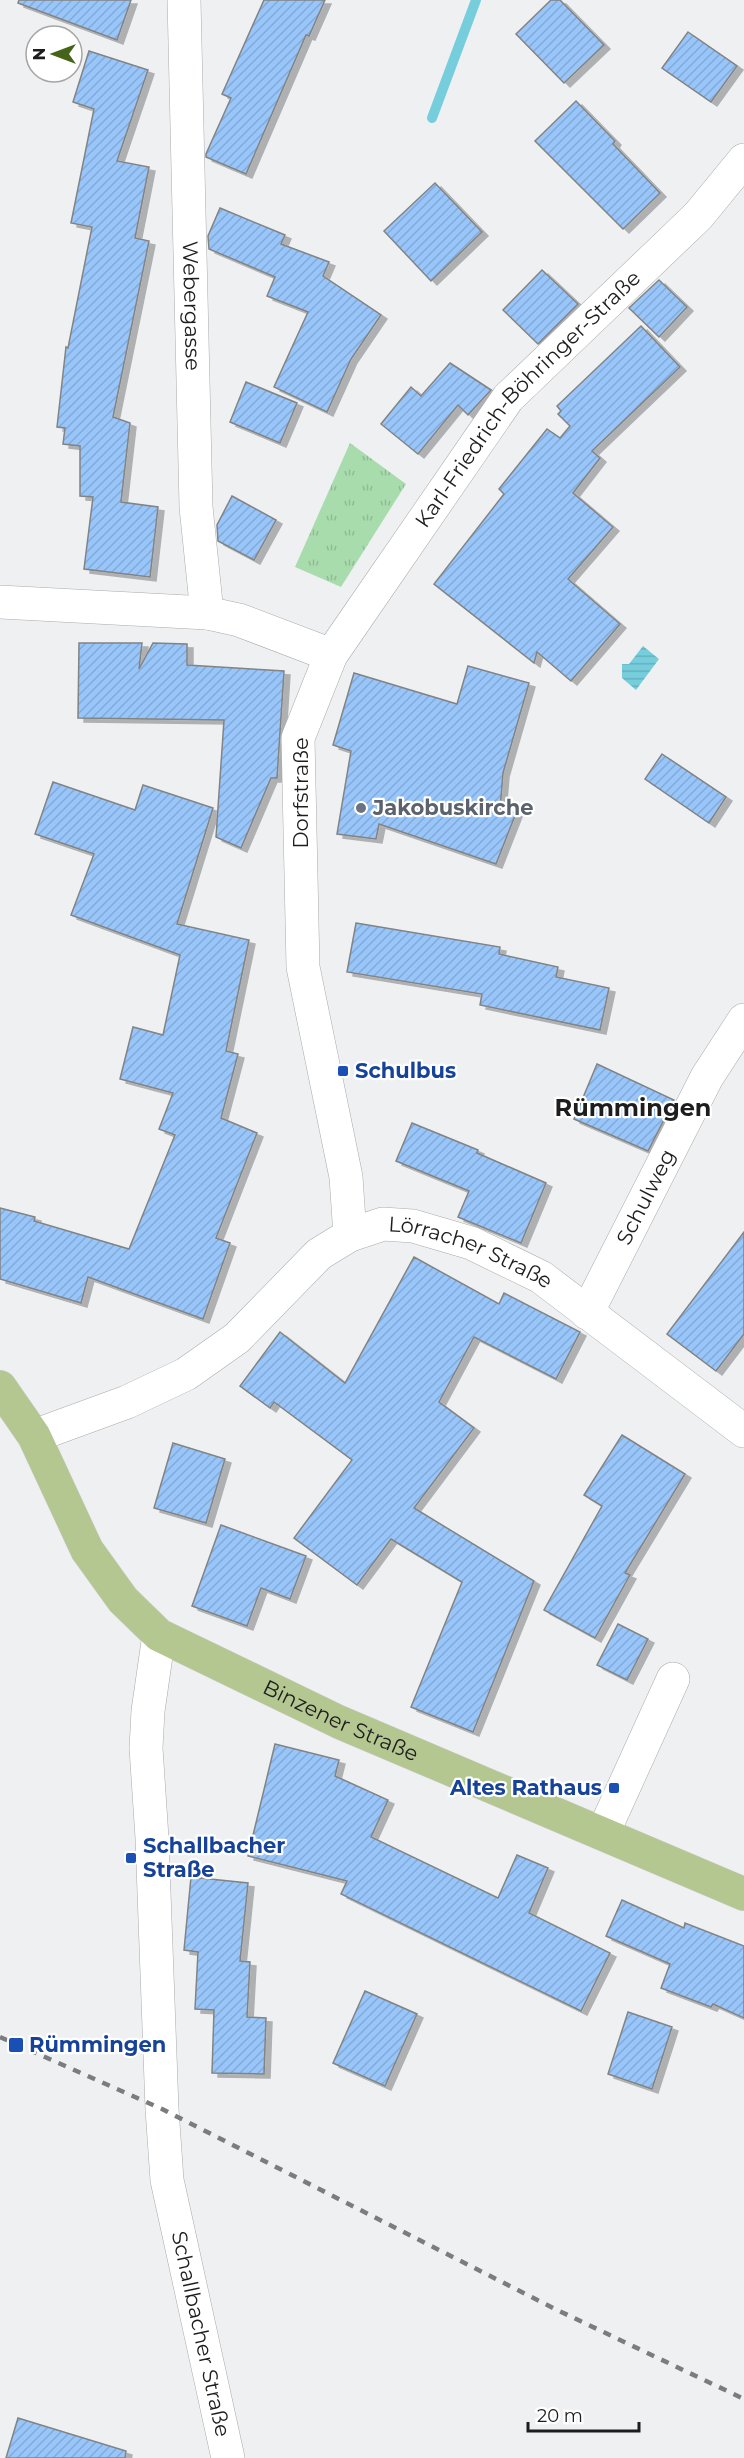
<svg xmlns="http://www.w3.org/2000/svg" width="744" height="2458" viewBox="0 0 744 2458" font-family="Montserrat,sans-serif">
	<defs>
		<pattern id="park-tufts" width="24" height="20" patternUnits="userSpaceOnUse" patternTransform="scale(1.5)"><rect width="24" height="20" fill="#a8dcad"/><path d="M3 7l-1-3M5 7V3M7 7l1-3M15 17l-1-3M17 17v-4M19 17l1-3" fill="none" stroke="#90bc94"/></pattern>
		<pattern id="water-rules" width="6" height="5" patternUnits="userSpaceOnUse" patternTransform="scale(1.5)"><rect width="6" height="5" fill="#76cedd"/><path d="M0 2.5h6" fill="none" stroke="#66b0bd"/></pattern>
		<pattern id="building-hatch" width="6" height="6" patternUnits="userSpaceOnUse" patternTransform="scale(1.5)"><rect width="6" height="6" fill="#99c6fa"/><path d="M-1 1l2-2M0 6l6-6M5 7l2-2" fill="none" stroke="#83aad6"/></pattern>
		<filter id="shadow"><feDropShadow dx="6" dy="4" stdDeviation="0" flood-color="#0004"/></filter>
	</defs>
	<rect width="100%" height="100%" fill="#eff0f2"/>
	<!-- park -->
	<path fill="url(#park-tufts)" d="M350 443 406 484 341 587 295 567Z"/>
	<!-- water -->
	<path fill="url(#water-rules)" d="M643 646 659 659 636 690 622 678V664H629Z"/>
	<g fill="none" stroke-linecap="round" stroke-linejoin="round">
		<!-- stream -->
		<path stroke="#76cedd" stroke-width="10" d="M432 118 476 0"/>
	</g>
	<!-- building -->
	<g fill="url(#building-hatch)" stroke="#828384" stroke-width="1.5" filter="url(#shadow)">
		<path d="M19 0H131L117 40 18 3Z"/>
		<path d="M264 0H325L309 36 306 35 246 174 206 157V154L231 98 222 94Z"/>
		<path d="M551 0H560L604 45 564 83 516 34Z"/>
		<path d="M688 32 737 66 711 102 662 68Z"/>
		<path d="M89 51 148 70 117 161 149 167 135 238 149 241 113 417 130 423 121 502 158 507 150 577 84 569 93 497 80 496V446L63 444 65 428 57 427 66 347 68 348 92 227 71 223 94 109 73 102Z"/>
		<path d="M576 101 615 141 613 144 660 193 623 229 535 141Z"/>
		<path d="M435 183 482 232 431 281 384 231Z"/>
		<path d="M220 208 285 235 281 244 329 262 323 276 381 315 351 359 327 412 274 387 308 312 267 296 275 277 209 249 208 236Z"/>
		<path d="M542 270 578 304 538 344 503 310Z"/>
		<path d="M659 280 687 307 659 337 629 308Z"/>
		<path d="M641 326 680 367 592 451 600 458 573 493 613 527 568 579 620 624 571 681 537 652 534 663 434 584 504 494 499 489 547 429 560 438 570 426 558 414 561 411 557 406Z"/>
		<path d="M450 363 491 390 468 415 458 405 418 454 381 424 411 387 421 396Z"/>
		<path d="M246 382 297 403 280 443 230 422Z"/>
		<path d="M232 496 276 520 254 560 218 541 217 525Z"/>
		<path d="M79 643H142L139 669 153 643 187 644V665L284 671 277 778H271L241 848 216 837 224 720 78 718Z"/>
		<path d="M468 666 529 683 503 773 500 809 516 813 496 864 379 824 376 839 337 834 351 751 333 745 354 673 457 704Z"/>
		<path d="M662 754 726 797 709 823 645 779Z"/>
		<path d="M53 782 135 810 143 785 213 808 177 924 249 940 226 1051 238 1054 221 1118 257 1133 216 1238 230 1243 203 1319 88 1277 81 1303 0 1279V1208L35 1217 34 1221 129 1249 175 1135 159 1129 173 1093 120 1079 133 1027 163 1035 180 955 71 915 94 854 35 834Z"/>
		<path d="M356 923 500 947 499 954 558 967 556 977 609 988 600 1030 480 1005 482 994 347 972Z"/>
		<path d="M597 1064 674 1100 648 1151 574 1119Z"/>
		<path d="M412 1123 478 1150 477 1153 546 1183 521 1243 458 1217 469 1191 396 1161Z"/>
		<path d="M744 1232V1334L716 1371 667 1334Z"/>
		<path d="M414 1257 499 1304 504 1293 580 1332 556 1379 474 1337 439 1402 474 1428 414 1508 534 1581 473 1732 411 1707 462 1582 391 1539 357 1585 294 1538 352 1460 274 1402 270 1408 240 1386 280 1332 345 1383Z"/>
		<path d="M622 1435 685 1474 625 1573 630 1575 595 1638 544 1610 602 1506 584 1495Z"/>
		<path d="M173 1443 225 1459 206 1523 154 1508Z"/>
		<path d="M221 1525 306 1556 290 1599 261 1588 247 1626 192 1606Z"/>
		<path d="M618 1624 648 1639 627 1680 597 1665Z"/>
		<path d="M275 1744 339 1760 335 1776 388 1800 371 1837 498 1898 517 1855 548 1868 529 1913 610 1953 581 2011 341 1894 347 1881 248 1856Z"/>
		<path d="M191 1877 248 1883 240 1961 250 1962 247 2017 266 2018 264 2074 212 2073 214 2010 195 2009 198 1952 184 1950Z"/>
		<path d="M622 1900 684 1928 685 1923 744 1946V2018L713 2004 711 2007 661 1988 670 1964 606 1936Z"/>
		<path d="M365 1991 417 2014 385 2086 333 2063Z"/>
		<path d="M628 2012 672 2027 652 2089 608 2074Z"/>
		<path d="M18 2418 126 2451 125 2458H6Z"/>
	</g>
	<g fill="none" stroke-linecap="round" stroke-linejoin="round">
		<!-- minor casing -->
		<g stroke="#aaabac" stroke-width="34">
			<g id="minor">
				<path id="s1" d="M184 0 196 507 207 613"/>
				<path d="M0 602 207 613 239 620 331 655"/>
				<path id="s2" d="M350 1235 346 1177 303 967 298 738 331 655 508 398 698 216 744 160"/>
				<path id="s3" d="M587 1313 707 1077 744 1020"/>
				<path id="s4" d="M34 1436 127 1402 186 1374 237 1338 319 1254 350 1235 383 1224 413 1226 471 1243 541 1277 744 1431"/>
				<path id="s5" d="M159 1635 148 1711 146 1748 152 1838 162 2109 167 2180 228 2458"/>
				<path d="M603 1833 673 1679"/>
			</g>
		</g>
		<!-- major casing -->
		<g stroke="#cdcdce" stroke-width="34">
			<g id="major">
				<path id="s6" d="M0 1387 34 1436 87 1550 123 1600 159 1635 339 1722 744 1894"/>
			</g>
		</g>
		<!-- minor -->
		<use href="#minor" stroke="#fff" stroke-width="33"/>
		<!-- major -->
		<use href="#major" stroke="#b4c790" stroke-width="33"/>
		<!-- rail -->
		<path stroke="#7b7c7d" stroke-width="4.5" stroke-dasharray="8 8" stroke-linecap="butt" d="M0 2037 162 2109 553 2308 744 2399"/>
	</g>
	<!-- markers -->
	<circle fill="#6b7280" stroke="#fff" stroke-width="2" cx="361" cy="808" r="6"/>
	<g fill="#1a4fb4" stroke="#fff" stroke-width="2">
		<rect x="337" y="1065" width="12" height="12" rx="3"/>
		<rect x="608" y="1782" width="12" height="12" rx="3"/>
		<rect x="125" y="1852" width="12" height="12" rx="3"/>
		<rect x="8" y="2037" width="16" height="16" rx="3"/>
	</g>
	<g text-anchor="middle" stroke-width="4.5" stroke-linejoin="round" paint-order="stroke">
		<!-- street labels -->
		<g font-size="21" fill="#1d1d1e" stroke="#fff">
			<text dy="7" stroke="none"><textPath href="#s1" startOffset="306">Webergasse</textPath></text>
			<text dy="7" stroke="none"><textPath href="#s2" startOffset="915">Karl-Friedrich-Böhringer-Straße</textPath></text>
			<text transform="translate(301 793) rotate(-90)" y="7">Dorfstraße</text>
			<text dy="7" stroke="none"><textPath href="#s3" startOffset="130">Schulweg</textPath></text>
			<text dy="7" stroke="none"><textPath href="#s4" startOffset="508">Lörracher Straße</textPath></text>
			<text dy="7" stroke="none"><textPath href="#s6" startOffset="498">Binzener Straße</textPath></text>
			<text dy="7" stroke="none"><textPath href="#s5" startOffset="704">Schallbacher Straße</textPath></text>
		</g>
		<!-- worship labels -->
		<g font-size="21" font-weight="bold" fill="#5b616d" stroke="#fff" text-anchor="start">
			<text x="373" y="815">Jakobuskirche</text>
		</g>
		<!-- transit labels -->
		<g font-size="21" font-weight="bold" fill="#164399" stroke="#fff" text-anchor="start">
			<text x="355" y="1078">Schulbus</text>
			<text x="602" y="1795" text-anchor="end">Altes Rathaus</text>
			<text x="143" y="1853">Schallbacher<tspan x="143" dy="24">Straße</tspan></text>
			<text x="29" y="2052">Rümmingen</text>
		</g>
		<!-- quarter labels -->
		<g font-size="24" font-weight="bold" fill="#1d1d1e" stroke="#fff">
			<text x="633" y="1116">Rümmingen</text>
		</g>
	</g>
	<!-- north arrow -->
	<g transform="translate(54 54) rotate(270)"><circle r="28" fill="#ffffff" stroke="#a5a5a5" stroke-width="1.5"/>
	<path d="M0-4.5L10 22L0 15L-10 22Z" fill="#466419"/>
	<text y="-9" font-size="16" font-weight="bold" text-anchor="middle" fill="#1d1d1e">N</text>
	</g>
	<!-- scale -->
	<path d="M528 2422v9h111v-9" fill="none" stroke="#1d1d1e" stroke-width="3"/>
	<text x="537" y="2422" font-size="18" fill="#1d1d1e" stroke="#ffffff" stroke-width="4.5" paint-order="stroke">20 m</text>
</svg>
